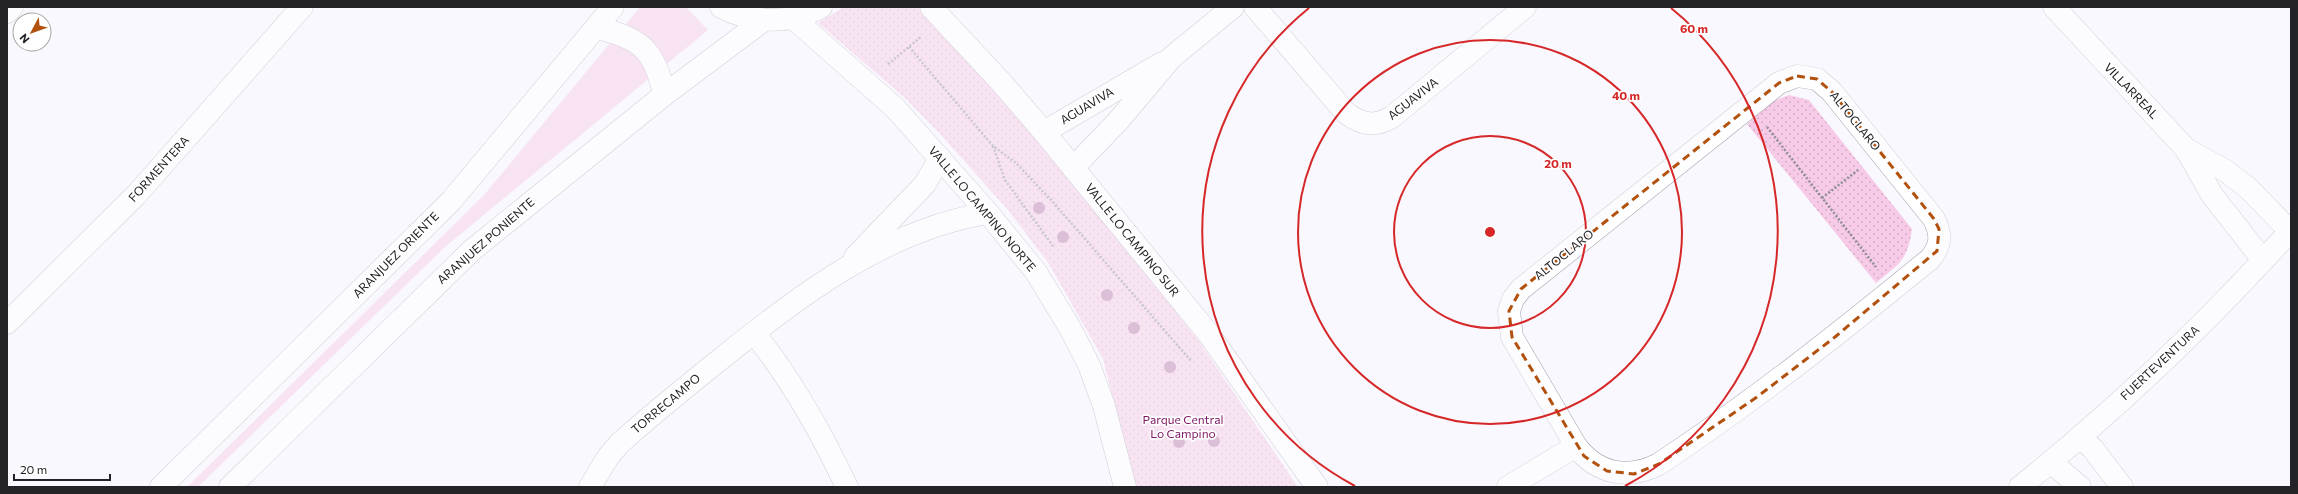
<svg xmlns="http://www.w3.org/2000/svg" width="2298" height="494" viewBox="0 0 2298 494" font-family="Commissioner,sans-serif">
	<defs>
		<pattern id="park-dots" width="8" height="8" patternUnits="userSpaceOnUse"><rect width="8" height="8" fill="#f7cbe7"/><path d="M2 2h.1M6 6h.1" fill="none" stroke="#d3aec6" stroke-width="1.8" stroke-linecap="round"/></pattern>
	</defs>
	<rect width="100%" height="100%" fill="#f9f8fe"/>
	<!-- grass -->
	<path fill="#f7cbe7" d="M640 7H686L708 30 445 247 198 487H187L484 195Z"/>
	<!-- park -->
	<g fill="url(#park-dots)">
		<path d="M844 7H924L1030 129 1198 340 1298 487H1136L1103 359 1049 264 1008 210 941 135 905 98 818 23Z"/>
		<path d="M1789 95 1809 100 1912 229C1908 260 1899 264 1876 283L1747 124 1773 101Z"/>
	</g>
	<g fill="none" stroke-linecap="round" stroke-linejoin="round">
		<!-- minor casing -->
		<g stroke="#a19faa" stroke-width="23">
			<g id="minor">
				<path d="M721 7C752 23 790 25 821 7"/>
				<path d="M931 7 1001 82 1044 132 1208 333 1317 487"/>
				<path d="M1255 7 1346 113C1362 125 1375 127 1392 117L1525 7"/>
				<path d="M2054 7 2186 149 2226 171 2248 188 2290 231"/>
				<path d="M7 12 12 7"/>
				<path d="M793 18 895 108 988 213 1036 272 1070 328 1089 365 1104 406 1125 487"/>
				<path d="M597 28C641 38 655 50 664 95"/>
				<path d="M1797 76 1817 79 1832 92 1934 219C1942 235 1941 246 1930 259 1842 331 1754 401 1659 464 1628 480 1597 474 1576 446L1512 337 1509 311 1513 299 1521 289 1779 83Z"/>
				<path d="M1044 132 1162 63"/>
				<path d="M2186 149 2212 195 2263 260"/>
				<path d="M1073 168 1119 120 1172 57 1233 7"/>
				<path d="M855 257 925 184 940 158"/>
				<path d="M7 323 136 195 302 7"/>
				<path d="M754 333C792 380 821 432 847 487"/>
				<path d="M2080 437 2093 449 2122 487"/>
				<path d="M2051 462 2080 487"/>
				<path d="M161 487 451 201 613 7"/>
				<path d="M230 487 471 251 664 95 764 20"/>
				<path d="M590 487 608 457 619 444C652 414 687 386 722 358 802 294 885 230 988 213"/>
				<path d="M1508 487 1576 446"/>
				<path d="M2020 487C2117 409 2208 322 2291 230"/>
			</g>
		</g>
		<!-- path -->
		<g stroke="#8e8d92" stroke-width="2.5" stroke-dasharray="2 2" stroke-linecap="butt">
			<path d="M909 47 993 146 1016 163 1052 201 1192 362"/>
			<path d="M888 64 921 37"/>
			<path d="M1767 127 1876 267"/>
			<path d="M993 146 1005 180 1053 246"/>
			<path d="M1822 198 1858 170"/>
		</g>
		<!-- minor -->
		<use href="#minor" stroke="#fff" stroke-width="22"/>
	</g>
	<!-- trees -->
	<g fill="#b47ba8">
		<circle cx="1039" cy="208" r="6"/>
		<circle cx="1063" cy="237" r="6"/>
		<circle cx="1107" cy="295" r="6"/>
		<circle cx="1134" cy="328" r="6"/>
		<circle cx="1170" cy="367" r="6"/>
		<circle cx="1214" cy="441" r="6"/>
		<circle cx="1179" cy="442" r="6"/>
	</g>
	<!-- marked area -->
	<path d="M0 0H2298V494H0ZM1797 76 1817 79 1832 92 1934 219 1939 229 1937 251 1835 337 1757 397 1659 464 1634 474 1607 471 1584 456 1512 337 1509 311 1521 289 1779 83Z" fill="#f9f8fe" fill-opacity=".55" fill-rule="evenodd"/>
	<path fill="none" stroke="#b2510d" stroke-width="3" stroke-dasharray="8 5" stroke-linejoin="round" d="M1797 76 1817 79 1832 92 1934 219 1939 229 1937 251 1835 337 1757 397 1659 464 1634 474 1607 471 1584 456 1512 337 1509 311 1521 289 1779 83Z"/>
	<!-- distance rings -->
	<g fill="none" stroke="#d62828" stroke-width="2">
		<circle cx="1490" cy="232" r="96"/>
		<circle cx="1490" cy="232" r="192"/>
		<path d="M1355 486A288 288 0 0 1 1309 8M1671 8A288 288 0 0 1 1625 486"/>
	</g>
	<g text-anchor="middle" stroke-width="3.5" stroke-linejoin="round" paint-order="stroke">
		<!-- street labels -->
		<g font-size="12" fill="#232226" stroke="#fff">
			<text transform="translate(2131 91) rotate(46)" y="4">VILLARREAL</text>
			<text transform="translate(1413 99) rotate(-38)" y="4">AGUAVIVA</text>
			<text transform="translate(1087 106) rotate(-31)" y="4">AGUAVIVA</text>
			<text transform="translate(1855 121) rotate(51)" y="4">ALTOCLARO</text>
			<text transform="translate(159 169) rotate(-48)" y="4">FORMENTERA</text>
			<text transform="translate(982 209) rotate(50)" y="4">VALLE LO CAMPINO NORTE</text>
			<text transform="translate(1132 240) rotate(51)" y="4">VALLE LO CAMPINO SUR</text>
			<text transform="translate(486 241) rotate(-41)" y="4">ARANJUEZ PONIENTE</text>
			<text transform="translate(396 255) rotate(-45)" y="4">ARANJUEZ ORIENTE</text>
			<text transform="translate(1564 255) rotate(-39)" y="4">ALTOCLARO</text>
			<text transform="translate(2160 363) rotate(-43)" y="4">FUERTEVENTURA</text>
			<text transform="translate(666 404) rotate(-40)" y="4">TORRECAMPO</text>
		</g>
		<!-- park labels -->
		<g font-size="12" fill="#7b1462" stroke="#fff">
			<text x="1183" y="424">Parque Central<tspan x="1183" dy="14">Lo Campino</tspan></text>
		</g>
	</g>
	<circle cx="1490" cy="232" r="6" fill="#d62828" stroke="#fff" stroke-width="2"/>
	<g font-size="12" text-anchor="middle" font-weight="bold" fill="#d62828" stroke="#fff" stroke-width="3.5" stroke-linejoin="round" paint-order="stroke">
		<text x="1694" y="33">60 m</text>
		<text x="1626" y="100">40 m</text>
		<text x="1558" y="168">20 m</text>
	</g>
	<!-- border -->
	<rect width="2298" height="494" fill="none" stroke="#232226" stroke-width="16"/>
	<!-- north arrow -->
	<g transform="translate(32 32) rotate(229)"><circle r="19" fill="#ffffff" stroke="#a7a7a8"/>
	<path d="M0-3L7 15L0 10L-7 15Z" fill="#b2510d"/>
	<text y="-6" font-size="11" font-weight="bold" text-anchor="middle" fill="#232226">N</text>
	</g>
	<!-- scale -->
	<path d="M14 474v6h96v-6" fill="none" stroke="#232226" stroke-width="2"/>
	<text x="20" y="474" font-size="12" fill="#232226" stroke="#ffffff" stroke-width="3" paint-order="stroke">20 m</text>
</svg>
